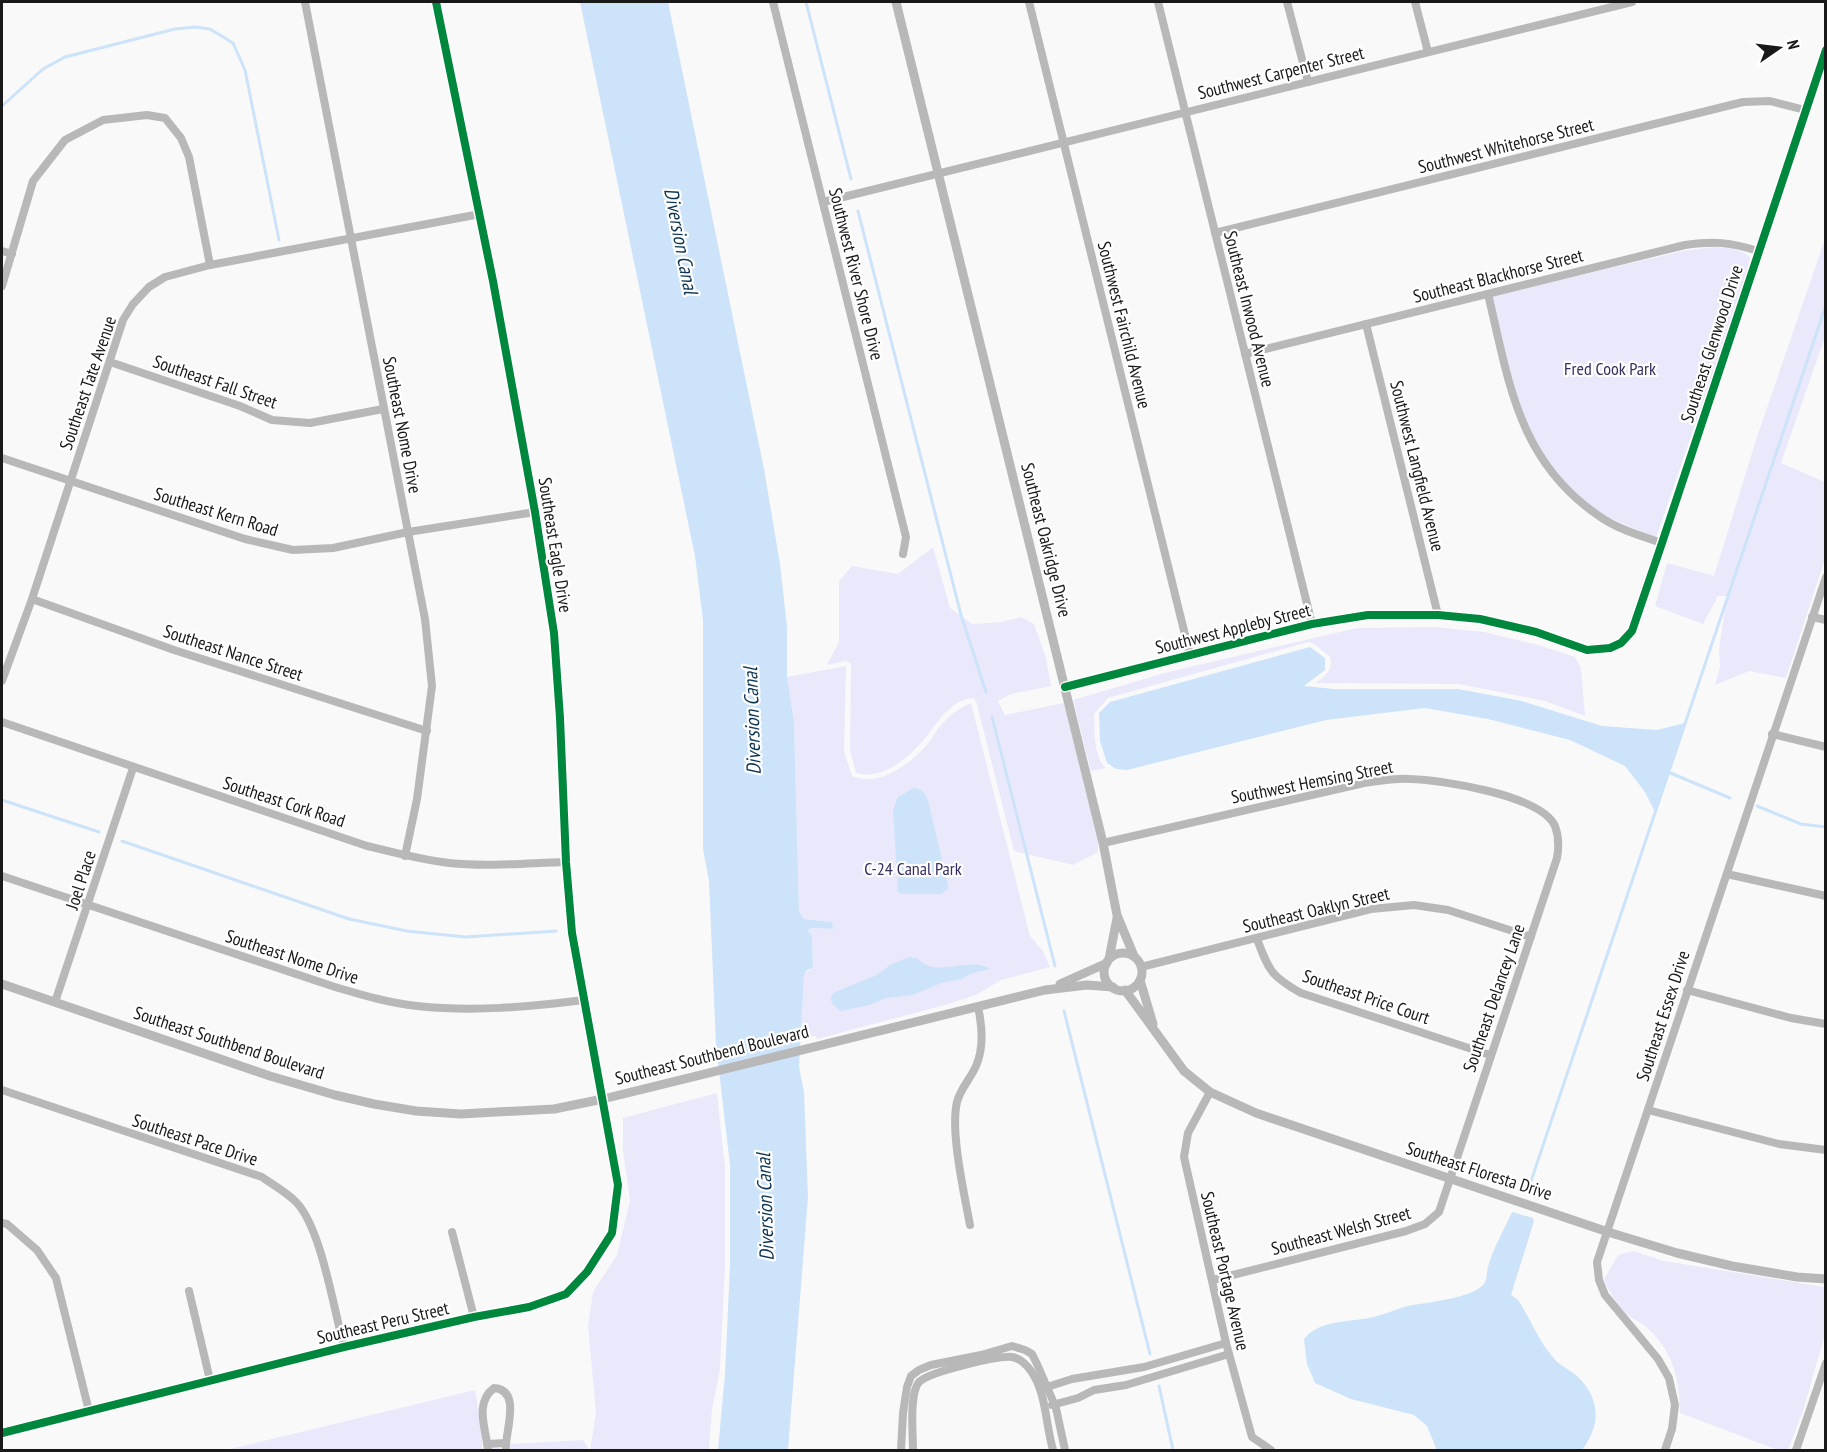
<svg xmlns="http://www.w3.org/2000/svg" width="1827" height="1452" viewBox="0 0 1827 1452" font-family="'PT Sans Narrow',sans-serif">
	<rect width="100%" height="100%" fill="#f9f9fa"/>
	<!-- green -->
	<g fill="#eae9fb">
		<path d="M1825 239V337L1781 463 1825 482V559L1786 678 1749 671 1715 685 1720 667 1719 649 1727 596H1718L1703 624 1655 606 1667 563 1714 576 1757 437Z"/>
		<path d="M1714 247C1727 248 1739 248 1750 257L1745 280 1656 538C1637 529 1615 522 1598 511 1522 460 1511 378 1491 296L1683 251Z"/>
		<path d="M933 547 950 608 972 624 1003 622 1021 617 1034 624 1046 658 1051 686 1011 694 998 701 1005 715 1064 703 1098 841V852L1073 865 1014 851 976 701 973 698C949 699 935 728 921 743 905 761 881 780 856 773L850 751 851 664 846 661 827 665 839 642V581L852 566 898 574Z"/>
		<path d="M1434 627 1484 632 1538 645 1575 657 1581 668 1585 716 1545 701 1459 684 1315 683C1326 675 1333 671 1330 657L1313 643 1308 642 1108 698 1094 714C1095 730 1093 757 1106 768L1091 771 1073 700 1168 672 1357 628Z"/>
		<path d="M846 666 844 751 852 776C879 787 907 766 925 747 933 738 938 726 948 718 955 711 962 707 971 703L1030 936 1043 951 1050 967 1001 980 976 995 945 1005 817 1039 816 1036 800 1037 804 973 813 968 812 936 808 930 812 928 832 929V922L804 919 799 911 794 721 787 677Z"/>
		<path d="M717 1093 725 1168V1266L720 1369 712 1409 709 1450H590L596 1413 588 1326 593 1292 617 1255 630 1200 623 1151V1118Z"/>
		<path d="M1633 1251 1664 1261 1825 1287V1334L1803 1411 1788 1450H1778L1680 1413C1680 1378 1672 1348 1644 1325 1640 1322 1635 1320 1632 1318 1619 1309 1610 1293 1604 1280L1618 1255Z"/>
		<path d="M475 1390 483 1438 485 1439H482V1448H500L501 1450H226Z"/>
		<path d="M583 1440 589 1450H511L510 1444Z"/>
	</g>
	<!-- water -->
	<g fill="#cce3f9">
		<path d="M580 2H668L764 469 780 564 787 627V677L794 721 799 911 804 919 832 922 833 929 812 928 808 930 812 936 813 968 807 970 804 974 799 1067 804 1092 808 1197 788 1450H718L725 1374 730 1266V1165L716 1045 709 881 703 849V620L695 556Z"/>
		<path d="M1310 647 1325 658V670L1304 686 1334 689H1458L1522 701 1602 726 1657 730 1685 723 1655 812 1645 792 1625 766 1570 740 1488 719 1425 708 1326 720 1127 770 1116 769 1107 763 1100 741 1099 713 1110 702Z"/>
		<path d="M914 788 922 790 928 800 948 885V889L941 894H902L898 892 893 810 898 797Z"/>
		<path d="M909 957 917 958C936 980 970 955 990 969L970 974 962 979 941 983 913 995 886 998 869 1005 841 1011C833 1005 828 1002 833 993L877 975 890 965Z"/>
		<path d="M1512 1212 1533 1218 1534 1221 1511 1295 1518 1300C1530 1318 1538 1340 1552 1356 1558 1365 1569 1369 1577 1376 1601 1399 1601 1425 1582 1450H1435L1436 1448 1427 1426 1414 1415 1351 1399 1315 1383 1307 1364 1304 1339C1322 1318 1350 1323 1373 1317 1387 1314 1400 1307 1413 1305 1430 1302 1471 1298 1483 1285 1488 1279 1486 1274 1488 1267 1492 1250 1505 1228 1512 1212Z"/>
	</g>
	<g fill="none" stroke-linecap="round" stroke-linejoin="round">
		<!-- stream -->
		<g stroke="#cce3f9" stroke-width="3">
			<path d="M806 2 851 179"/>
			<path d="M2 106 43 69 65 57 175 29 195 27 210 29 233 43 245 70 279 240"/>
			<path d="M858 211 961 615 986 692"/>
			<path d="M992 717 1055 966"/>
			<path d="M1668 772 1730 798"/>
			<path d="M2 800 99 832"/>
			<path d="M1757 806 1801 824 1826 827"/>
			<path d="M122 841 349 919 407 931 465 937 556 931"/>
			<path d="M1064 1011 1150 1354"/>
			<path d="M1528 1190 1826 305"/>
			<path d="M1159 1386 1173 1450"/>
		</g>
		<!-- minor -->
		<g stroke="#b8b8b9" stroke-width="8">
			<path d="M305 2 425 619 432 686 417 799 405 856"/>
			<path d="M773 2 906 537 903 554"/>
			<path d="M1029 2 1190 655"/>
			<path d="M1158 2 1312 624"/>
			<path d="M1287 2 1308 82"/>
			<path d="M1415 2 1428 52"/>
			<path d="M823 202 1632 2"/>
			<path d="M1215 233 1743 102 1770 101 1805 110"/>
			<path d="M2 251 12 254"/>
			<path d="M2 286 33 181 65 140 103 120 147 115 165 118 181 138 189 157 210 265"/>
			<path d="M1488 294C1509 382 1518 461 1599 516 1617 529 1641 536 1662 543"/>
			<path d="M1366 324 1438 615"/>
			<path d="M1245 354 1685 245C1714 241 1730 242 1758 251"/>
			<path d="M110 362 240 406 272 420 310 423 383 409"/>
			<path d="M2 458 245 539 293 550 333 548 408 532 535 512"/>
			<path d="M32 599 174 650 427 731"/>
			<path d="M1812 617 1826 620"/>
			<path d="M2 681 32 599 123 320 133 304 149 287 165 277 210 265 480 214"/>
			<path d="M1065 687 1312 624 1368 615H1438L1480 619 1536 632 1587 650 1610 648 1621 643 1632 631 1662 543 1826 50"/>
			<path d="M2 722 367 846C395 853 422 860 449 863 488 867 528 863 566 862"/>
			<path d="M1772 734 1826 747"/>
			<path d="M1103 843 1364 783C1379 781 1395 778 1410 779 1442 780 1541 795 1555 826 1559 837 1559 847 1557 858L1439 1212 1425 1224 1406 1231 1213 1280"/>
			<path d="M1727 874 1826 896"/>
			<path d="M2 876 335 987C362 995 389 1003 417 1006 473 1012 528 1007 584 1000"/>
			<path d="M1257 939C1269 971 1271 976 1301 993L1490 1055"/>
			<path d="M1141 967 1371 909 1414 905 1448 910 1531 937"/>
			<path d="M1687 990 1791 1018 1826 1024"/>
			<path d="M55 1002 133 768"/>
			<path d="M2 1090 262 1177C273 1185 286 1192 296 1202 321 1227 334 1310 344 1347"/>
			<path d="M1210 1092 1188 1133 1184 1157 1226 1343 1252 1437 1271 1450"/>
			<path d="M1648 1110 1779 1144 1826 1150"/>
			<path d="M2 1223 7 1224 37 1250 56 1278 89 1411"/>
			<path d="M970 1225C964 1193 950 1131 957 1102 960 1089 971 1078 976 1066 984 1048 982 1025 978 1007"/>
			<path d="M452 1232 474 1317"/>
			<path d="M189 1291 210 1380"/>
			<path d="M1044 1388 1072 1379 1144 1367 1226 1343"/>
			<path d="M1052 1405 1078 1398 1094 1390 1126 1385 1229 1354"/>
			<path d="M2 1433 344 1347 474 1317 529 1307 566 1294 587 1272 612 1233 618 1185 572 933 566 862 560 718 554 633 535 512 493 281 436 2"/>
			<path d="M487 1444 505 1443"/>
			<path d="M488 1450C486 1429 474 1403 494 1388 523 1390 504 1434 506 1450"/>
			<path d="M901 1450 903 1413 907 1387 911 1376 919 1370 931 1365 981 1355 1012 1346 1025 1350 1032 1354 1037 1364 1056 1408 1065 1450"/>
			<path d="M913 1450C913 1434 909 1394 919 1382 928 1372 999 1355 1012 1357 1019 1358 1023 1362 1028 1367 1047 1390 1045 1423 1053 1450"/>
			<path d="M1665 1450 1672 1429 1675 1405 1669 1378 1658 1359 1605 1295 1599 1280 1597 1262 1826 577"/>
			<path d="M1796 1450 1826 1363"/>
		</g>
		<!-- tertiary -->
		<g stroke="#b8b8b9" stroke-width="9">
			<path d="M896 2 1103 843 1117 915 1134 956"/>
			<circle cx="1123" cy="972" r="19"/>
			<path d="M1109 959 1117 918"/>
			<path d="M1140 980 1153 1024"/>
			<path d="M2 984 270 1076 335 1095 374 1104 416 1111 461 1114 554 1109 603 1099 1045 990 1087 985 1113 987"/>
			<path d="M1060 984 1107 963"/>
			<path d="M1125 990 1184 1071 1210 1092 1256 1113 1608 1232 1677 1253 1732 1266 1797 1277 1826 1279"/>
		</g>
		<!-- cycleway casing -->
		<g stroke="#fff" stroke-width="11">
			<g id="cycleway">
				<path d="M1065 687 1312 624 1368 615H1438L1480 619 1536 632 1587 650 1610 648 1621 643 1632 631 1662 543 1826 50"/>
				<path d="M2 1433 344 1347 474 1317 529 1307 566 1294 587 1272 612 1233 618 1185 572 933 566 862 560 718 554 633 535 512 493 281 436 2"/>
			</g>
		</g>
		<!-- cycleway -->
		<use href="#cycleway" stroke="#00873e" stroke-width="8"/>
	</g>
	<g text-anchor="middle" stroke-width="4.5" stroke-linejoin="round" paint-order="stroke">
		<!-- street labels -->
		<g font-size="18" fill="#19191a" stroke="#fff">
			<text transform="translate(1281 73) rotate(-14)" y="6">Southwest Carpenter Street</text>
			<text transform="translate(1506 146) rotate(-14)" y="6">Southwest Whitehorse Street</text>
			<text transform="translate(856 274) rotate(76)" y="6">Southwest River Shore Drive</text>
			<text transform="translate(1498 276) rotate(-14)" y="6">Southeast Blackhorse Street</text>
			<text transform="translate(1249 309) rotate(76)" y="6">Southeast Inwood Avenue</text>
			<text transform="translate(1124 325) rotate(76)" y="6">Southwest Fairchild Avenue</text>
			<text transform="translate(1712 344) rotate(-72)" y="6">Southeast Glenwood Drive</text>
			<text transform="translate(215 382) rotate(19)" y="6">Southeast Fall Street</text>
			<text transform="translate(88 383) rotate(-71)" y="6">Southeast Tate Avenue</text>
			<text transform="translate(402 425) rotate(79)" y="6">Southeast Nome Drive</text>
			<text transform="translate(1417 466) rotate(76)" y="6">Southwest Langfield Avenue</text>
			<text transform="translate(216 512) rotate(17)" y="6">Southeast Kern Road</text>
			<text transform="translate(1046 540) rotate(76)" y="6">Southeast Oakridge Drive</text>
			<text transform="translate(555 545) rotate(81)" y="6">Southeast Eagle Drive</text>
			<text transform="translate(1233 629) rotate(-14)" y="6">Southwest Appleby Street</text>
			<text transform="translate(233 653) rotate(18)" y="6">Southeast Nance Street</text>
			<text transform="translate(1312 782) rotate(-11)" y="6">Southwest Hemsing Street</text>
			<text transform="translate(284 802) rotate(18)" y="6">Southeast Cork Road</text>
			<text transform="translate(81 880) rotate(-72)" y="6">Joel Place</text>
			<text transform="translate(1316 910) rotate(-13)" y="6">Southeast Oaklyn Street</text>
			<text transform="translate(292 957) rotate(18)" y="6">Southeast Nome Drive</text>
			<text transform="translate(1366 997) rotate(19)" y="6">Southeast Price Court</text>
			<text transform="translate(1494 998) rotate(-71)" y="6">Southeast Delancey Lane</text>
			<text transform="translate(1663 1016) rotate(-72)" y="6">Southeast Essex Drive</text>
			<text transform="translate(229 1043) rotate(18)" y="6">Southeast Southbend Boulevard</text>
			<text transform="translate(712 1055) rotate(-14)" y="6">Southeast Southbend Boulevard</text>
			<text transform="translate(195 1140) rotate(18)" y="6">Southeast Pace Drive</text>
			<text transform="translate(1479 1171) rotate(18)" y="6">Southeast Floresta Drive</text>
			<text transform="translate(1341 1231) rotate(-15)" y="6">Southeast Welsh Street</text>
			<text transform="translate(1225 1271) rotate(77)" y="6">Southeast Portage Avenue</text>
			<text transform="translate(383 1323) rotate(-13)" y="6">Southeast Peru Street</text>
		</g>
		<!-- park labels -->
		<g font-size="18" fill="#372f60" stroke="#fff">
			<text x="1610" y="375">Fred Cook Park</text>
			<text x="913" y="875">C-24 Canal Park</text>
		</g>
		<!-- water labels -->
		<g font-size="20" font-style="italic" fill="#0e3552" stroke="#fff">
			<text transform="translate(681 241) rotate(79)" y="7">Diversion Canal</text>
			<text transform="translate(752 721) rotate(-92)" y="7">Diversion Canal</text>
			<text transform="translate(765 1207) rotate(-92)" y="7">Diversion Canal</text>
		</g>
	</g>
	<!-- border -->
	<rect width="1827" height="1452" fill="none" stroke="#19191a" stroke-width="6"/>
	<!-- north arrow -->
	<g transform="translate(1779 48) rotate(76)" stroke="#ffffff" stroke-width="4.5" paint-order="stroke">
	<path d="M0-4.5L10 22L0 15L-10 22Z" fill="#19191a"/>
	<text y="-9" font-size="16" font-weight="bold" text-anchor="middle" fill="#19191a">N</text>
	</g>
</svg>
